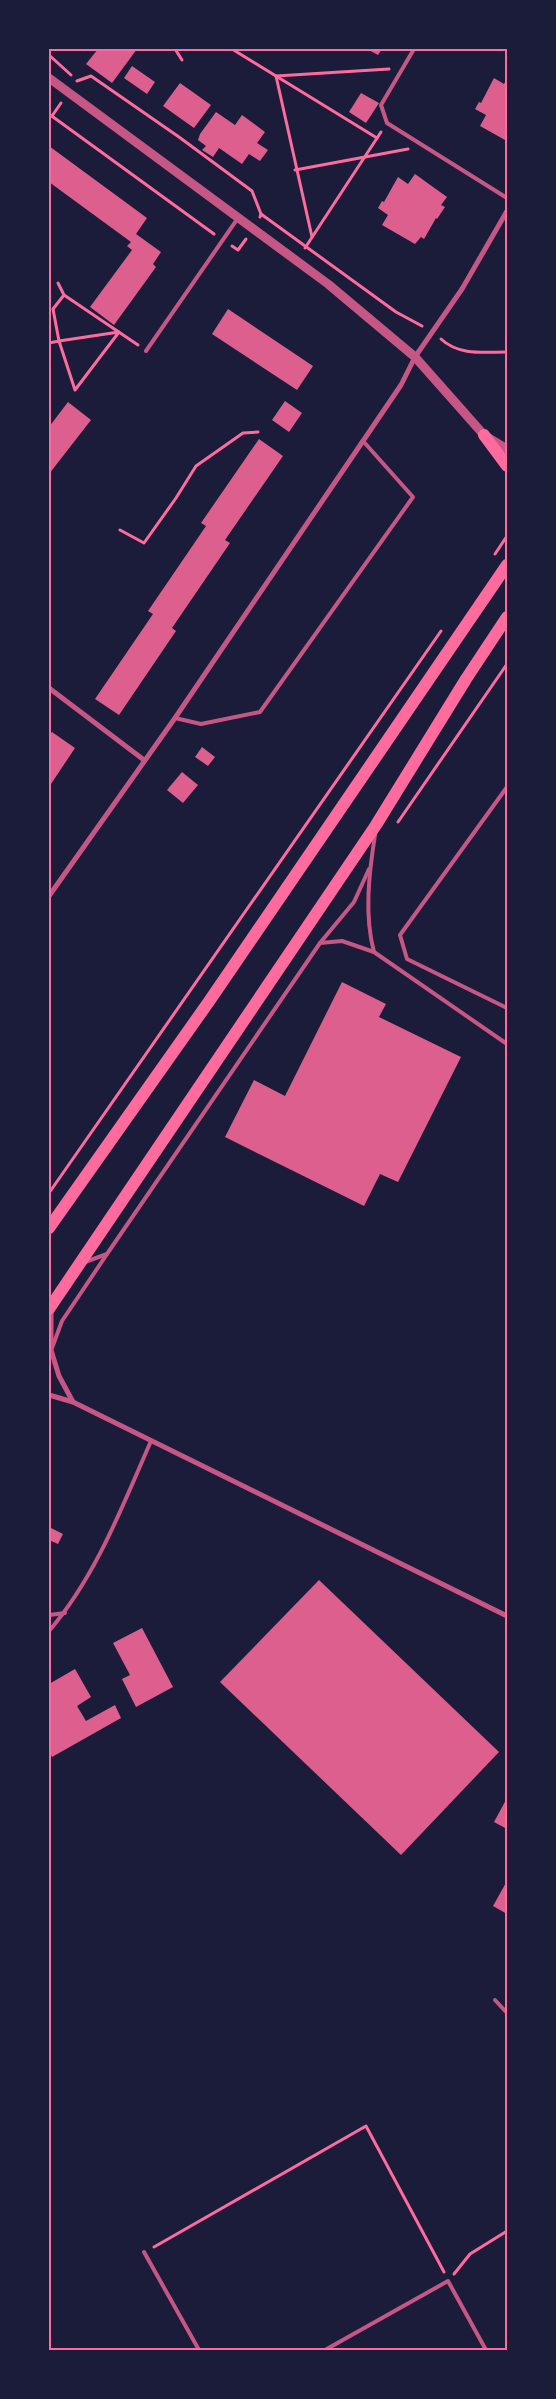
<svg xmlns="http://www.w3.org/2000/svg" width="556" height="2399" viewBox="0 0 556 2399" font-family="'Exo 2',sans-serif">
	<rect width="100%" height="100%" fill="#1b1b3a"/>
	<!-- building -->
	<g fill="#dd5f8e">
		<path d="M98 49H137L112 83 86 64Z"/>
		<path d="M367 49H382L378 55Z"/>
		<path d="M132 66 155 82 147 94 124 78Z"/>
		<path d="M494 78 504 84 507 78V139L505 140 480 126 486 115 475 109 479 102 481 103Z"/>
		<path d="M180 83 211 105 194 128 163 106Z"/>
		<path d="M361 93 379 103 366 123 349 112Z"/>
		<path d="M216 112 235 125 242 115 265 132 257 143 268 150 260 161 249 154 242 164 219 148 213 157 202 150 206 146 198 140 200 134Z"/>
		<path d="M49 146 147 218 136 234 161 252 153 264 156 267 114 325 90 307 132 250 127 246 131 242 49 182Z"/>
		<path d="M415 174 447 197 441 205 445 207 437 219 436 218 424 239 421 237 415 244 382 225 388 215 378 208 382 201 384 202 398 177 408 184Z"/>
		<path d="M228 309 313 366 297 390 212 334Z"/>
		<path d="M285 401 302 413 289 432 272 420Z"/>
		<path d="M68 402 91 420 49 474V427Z"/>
		<path d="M259 439 283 456 225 540 230 543 172 628 176 631 119 715 95 699 153 614 148 611 206 526 201 523Z"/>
		<path d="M52 732 75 748 49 787V736Z"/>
		<path d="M202 747 215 757 208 766 195 757Z"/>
		<path d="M182 772 198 785 183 803 167 790Z"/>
		<path d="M342 982 386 1004 379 1017 461 1057 398 1182 380 1174 364 1206 225 1137 254 1080 285 1096Z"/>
		<path d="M51 1528 63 1534 58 1544 49 1540Z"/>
		<path d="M319 1580 499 1752 401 1855 220 1682Z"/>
		<path d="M142 1628 173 1687 136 1707 122 1679 130 1675 113 1643Z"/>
		<path d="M75 1669 91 1697 77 1706 86 1721 115 1705 121 1718 52 1757 49 1751V1684Z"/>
		<path d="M507 1798V1829L494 1822Z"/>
		<path d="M507 1881V1914L493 1906Z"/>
	</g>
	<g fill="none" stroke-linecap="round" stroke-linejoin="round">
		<!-- path -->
		<g stroke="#ff6b9d" stroke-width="3">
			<path d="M175 49 182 60"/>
			<path d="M232 49 377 138"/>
			<path d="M49 55 71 75"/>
			<path d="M77 81 91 76 179 137 252 191 261 214"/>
			<path d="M49 114 214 234"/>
			<path d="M52 116 61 103"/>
			<path d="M295 170 408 149"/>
			<path d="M260 217 261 214 396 312 422 326"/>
			<path d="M312 237 276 76 389 69"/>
			<path d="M232 246 238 250 246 239"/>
			<path d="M305 248 381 132"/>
			<path d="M58 283 64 295 138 345"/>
			<path d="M441 339C459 356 485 352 507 352"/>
			<path d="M49 343 59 341 119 332 75 390 59 341 53 309 64 295"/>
			<path d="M120 530 144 543 176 498 196 466 243 433 258 432"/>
			<path d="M495 554 507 536"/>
			<path d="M398 822 507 664"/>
			<path d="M49 1193 441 631"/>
			<path d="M154 2247 366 2126 444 2272"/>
			<path d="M454 2274 470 2254 507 2231"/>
		</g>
		<!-- service -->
		<g stroke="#c65784" stroke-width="4">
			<path d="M414 49 381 105 387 123 507 198"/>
			<path d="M146 351 238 218"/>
			<path d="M175 718 201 724 260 712 413 497 363 441"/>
			<path d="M507 787 400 935 407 959 507 1008"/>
			<path d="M320 943 354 902 369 869"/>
			<path d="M374 952C364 915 369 873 375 835"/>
			<path d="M85 1262 107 1254 320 943 342 941 374 952 507 1044"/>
			<path d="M52 1348 62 1321 107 1254"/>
			<path d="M49 1615 65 1613"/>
			<path d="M49 1631C96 1576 122 1507 151 1441"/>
			<path d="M495 2000 507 2013"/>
			<path d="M144 2252 199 2350"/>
			<path d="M325 2350 448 2281 486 2350"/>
		</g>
		<!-- minor -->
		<g stroke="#c65784" stroke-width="5">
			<path d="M49 688 144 760"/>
			<path d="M49 896 175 718 363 441 401 385 415 357 462 289 507 211"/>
			<path d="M51 1310V1350L59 1376 73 1402"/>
			<path d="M49 1395 73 1402 507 1616"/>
		</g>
		<!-- tertiary -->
		<path stroke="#c65784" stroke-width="9" d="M49 78 328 284 415 357 484 435 507 449"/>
		<!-- primary -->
		<g stroke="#ff6b9d" stroke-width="12">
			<path d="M484 435 507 466"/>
			<path d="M49 1228 210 1000 507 565"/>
			<path d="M49 1309 376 825 466 679 507 617"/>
		</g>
	</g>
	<!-- border -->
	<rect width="556" height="2399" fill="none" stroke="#1b1b3a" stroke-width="100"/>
	<rect x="50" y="50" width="456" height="2299" fill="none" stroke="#ff6b9d" stroke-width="2"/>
</svg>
